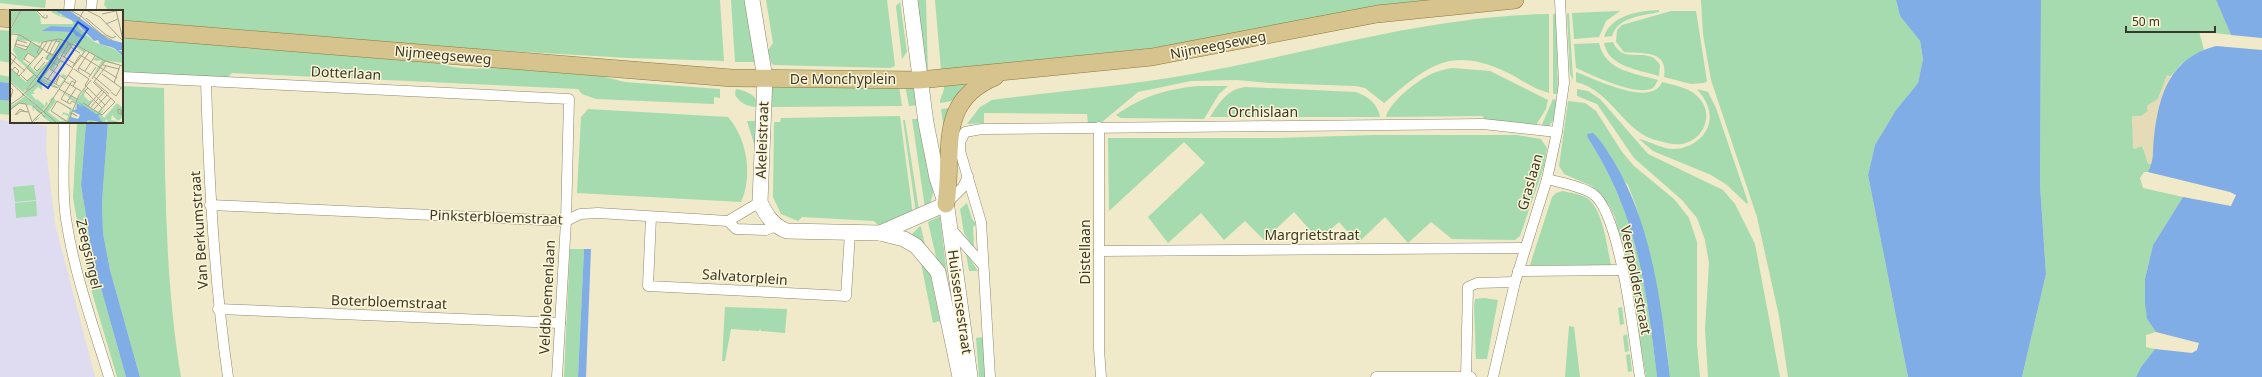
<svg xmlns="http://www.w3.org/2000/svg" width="2262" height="377" viewBox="0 0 2262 377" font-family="'Noto Sans',sans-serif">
	<rect width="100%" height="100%" fill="#f0e9ca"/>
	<!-- education -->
	<path fill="#dfdbf1" d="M0 120 47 126 46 149 55 224 95 377H0Z"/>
	<!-- green -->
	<g fill="#a5dbae">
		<path d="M0 0H46L45 8 0 3Z"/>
		<path d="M105 0H720L724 61 629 58 457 48 122 22V11H109L104 5Z"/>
		<path d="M731 0H747L757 62H735Z"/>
		<path d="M766 0H887L895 66 890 68 774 65 772 64 767 52 773 43Z"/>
		<path d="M913 0H926L928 73H922Z"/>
		<path d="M935 0H1449L1153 48 941 70Z"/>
		<path d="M1701 0H1896L1900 16 1920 41 1923 59 1918 83 1896 110 1875 145 1868 175 1908 377H1788L1779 316 1757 217 1711 80 1703 34Z"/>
		<path d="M2041 0H2216L2231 35 2199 31 2204 50 2181 64 2171 76H2167L2158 99 2147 106 2148 111 2141 116H2132L2135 149 2142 145 2148 163 2152 164 2148 172H2144L2140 178 2143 188 2183 197 2153 245 2145 279 2147 319 2156 332 2146 335V347L2155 349 2141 367 2136 377H2022L2046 274 2040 185Z"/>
		<path d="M900 2 907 52 902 59 896 6Z"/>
		<path d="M1659 10V12C1641 16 1618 17 1612 36L1604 37C1611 15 1638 11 1659 10Z"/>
		<path d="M1618 11H1620L1606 21 1599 37 1574 39 1572 13Z"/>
		<path d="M1671 11H1696L1707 81 1704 83 1691 84 1664 77C1669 49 1641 54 1624 52L1616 42 1617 30 1622 25Z"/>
		<path d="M1569 13 1573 80 1570 74 1567 14Z"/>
		<path d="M1549 14V93C1533 89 1521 79 1506 72 1450 45 1426 67 1384 103L1365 88 1355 86 1269 83 1237 80 1191 81 1138 92 1101 123H1088L1087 114 984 113V123L967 124 980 107 992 100C1059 91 1126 86 1192 74 1311 53 1428 16 1549 14Z"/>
		<path d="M1553 14H1556L1558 94H1553Z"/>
		<path d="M0 30 11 31V63L0 61Z"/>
		<path d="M122 35 434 62C454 69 473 70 493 67L597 75 625 82 720 89V98L714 97V104L596 99 582 94 578 89 343 78V73H339L338 78 232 73 228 77 122 73Z"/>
		<path d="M1613 42C1624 67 1648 44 1660 65L1659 76C1640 70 1608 67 1604 43Z"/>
		<path d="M1599 43C1605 71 1634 73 1658 80L1654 87C1641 99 1592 75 1576 68L1574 44Z"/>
		<path d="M1452 68 1490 71 1548 100 1546 109 1536 125 1486 120 1482 116 1386 117C1389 102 1421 77 1436 72 1441 70 1447 69 1452 68Z"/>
		<path d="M1576 72C1595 79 1652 108 1662 82 1673 85 1687 87 1696 95 1714 110 1707 136 1686 143 1678 146 1667 143 1659 141 1624 134 1613 91 1576 82Z"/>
		<path d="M0 75 11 77V83L0 82Z"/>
		<path d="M967 83 952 101 940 103C940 96 945 92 944 85Z"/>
		<path d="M905 85H916L920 105 909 106Z"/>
		<path d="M122 86 164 88C165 184 165 281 181 377H140L110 270 103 233 102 202 108 122H122Z"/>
		<path d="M772 86H899L902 106 769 107Z"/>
		<path d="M1199 86H1228L1219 94 1204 119 1121 118 1116 115C1143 96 1166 89 1199 86Z"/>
		<path d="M1246 87 1356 92C1369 97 1377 103 1380 117H1210C1220 102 1227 89 1246 87Z"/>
		<path d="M736 89C747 91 757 95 759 107 748 107 741 104 735 95Z"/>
		<path d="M1577 89 1588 91 1600 99 1648 154 1723 190 1735 204 1755 244 1780 377H1708L1705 329 1709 263 1705 240 1697 218 1682 200 1634 158 1597 104 1577 96Z"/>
		<path d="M1697 89 1708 92 1716 108 1748 202 1747 204 1727 185 1711 175 1653 151 1639 139C1641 138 1663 149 1673 149 1695 149 1716 130 1708 107 1706 100 1701 94 1697 89Z"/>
		<path d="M1553 99 1557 100 1554 120 1548 127H1541Z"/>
		<path d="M0 100 11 101V115L0 114Z"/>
		<path d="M1568 101 1585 103 1596 111 1622 152 1634 166 1674 199 1689 218 1697 242V344L1700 377H1670L1665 334 1650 258 1636 206 1628 185 1588 138C1599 156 1610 175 1618 195 1642 251 1650 317 1657 377H1646L1630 281 1615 217 1609 205 1592 186 1564 174 1559 166Z"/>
		<path d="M949 108 944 129 941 109Z"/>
		<path d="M588 109 728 117C747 139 753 175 741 202L577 193 581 117Z"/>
		<path d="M900 116 913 215 890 226 878 225 874 221 802 217 798 221 781 214 773 197 774 122H780L781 118Z"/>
		<path d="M912 119H922L935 186 930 204 925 208Z"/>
		<path d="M903 120H905L919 210 916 213Z"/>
		<path d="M747 121H759L757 153Z"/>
		<path d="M77 122H86L81 185 93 260 126 377H117L88 279 73 198Z"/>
		<path d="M1375 135H1517L1541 139 1547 148 1544 166 1520 236 1515 240 1452 239 1431 222 1408 243 1385 217 1358 243 1339 222 1319 240 1294 212 1264 240 1245 221 1224 240 1201 213 1168 243 1148 217 1205 163 1184 142 1109 211 1108 138H1276Z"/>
		<path d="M34 185 36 200 15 202 13 187Z"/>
		<path d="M1563 191C1571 193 1580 194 1587 198 1603 209 1607 247 1611 265H1530L1552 197 1556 193Z"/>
		<path d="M36 201 37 216 16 218 15 203Z"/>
		<path d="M967 203 972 219 976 224 973 227 974 247 978 252H976L964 233 960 209Z"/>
		<path d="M940 216 949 293 937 261 928 222Z"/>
		<path d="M920 226 921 227 925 245 911 235Z"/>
		<path d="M570 249H584L578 377H564Z"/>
		<path d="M966 253 978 271H969Z"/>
		<path d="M921 263 930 273 940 321 933 323Z"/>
		<path d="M1484 298 1498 300 1487 359H1476L1474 306 1475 299Z"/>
		<path d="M725 307 787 309 785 333 761 331 760 329 759 331 731 329 725 361H722Z"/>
		<path d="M1622 307 1624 324 1620 325 1618 308Z"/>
		<path d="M1569 326 1574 327 1580 377H1565Z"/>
		<path d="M1627 334 1629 351 1625 352 1623 336Z"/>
		<path d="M984 337 986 377H979L976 338Z"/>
		<path d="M1630 354 1632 371 1628 372 1626 355Z"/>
	</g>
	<!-- sand -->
	<path fill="#e5dcb7" d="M2167 75 2171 77C2159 106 2152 133 2154 164H2148L2143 146 2133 149 2132 116H2141L2148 111 2147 106 2158 99Z"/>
	<!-- water -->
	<g fill="#80ade5">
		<path d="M1896 0H2041L2040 185 2046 274 2022 377H1908L1868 175 1875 145 1896 110 1918 83 1923 59 1920 41 1900 16Z"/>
		<path d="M2216 0H2262V38L2231 35Z"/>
		<path d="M2216 46 2262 50V377H2136L2141 367 2155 349 2192 353 2197 350 2199 343 2156 332 2147 319 2145 303V279L2153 245 2183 197 2231 206 2236 195 2230 192 2148 172C2155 158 2152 153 2154 137 2159 94 2170 58 2216 46Z"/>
		<path d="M0 82 11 83V101L0 100Z"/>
		<path d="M86 122H108L102 202 103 233 110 270 140 377H126L93 260 81 185Z"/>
		<path d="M1593 133C1601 140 1607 151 1613 160 1652 224 1661 303 1670 377H1657C1650 317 1642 251 1618 195 1610 175 1599 156 1588 138L1587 134Z"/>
		<path d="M584 249H591L586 377H578Z"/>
	</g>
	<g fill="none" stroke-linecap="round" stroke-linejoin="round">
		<!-- street casing -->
		<g stroke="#8e886b" stroke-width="11">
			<g id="street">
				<path d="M69 11 70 0"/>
				<path d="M91 11 92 0"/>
				<path d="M122 77 569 99 566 221 557 377"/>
				<path d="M206 81C209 181 214 278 228 377"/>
				<path d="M64 122C65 154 61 187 66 219 74 273 93 325 109 377"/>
				<path d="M1099 127V349L1101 377"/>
				<path d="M1547 179C1562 183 1581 186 1593 194 1621 214 1634 341 1640 377"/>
				<path d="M946 204 963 187 968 176"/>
				<path d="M210 205 566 221 580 214 598 213 728 221 736 229 766 230 776 226"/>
				<path d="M651 217 648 286 846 296 850 233"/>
				<path d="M728 221 760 202"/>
				<path d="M950 228 983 265"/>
				<path d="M1099 251 1524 248"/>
				<path d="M1518 271 1622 270"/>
				<path d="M218 309 560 323"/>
				<path d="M990 377 981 222 960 151V142L965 132 982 129 1483 124 1557 132"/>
				<path d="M1376 377H1471"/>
				<path d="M1466 377 1468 287 1477 283 1515 282"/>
				<path d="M1493 377 1515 282 1547 179 1557 132 1564 83 1560 0"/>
			</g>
		</g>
		<!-- secondary casing -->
		<g stroke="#8e886b" stroke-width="16">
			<g id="secondary">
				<path d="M752 0 765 78 760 202C766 215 773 226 787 231L880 233 904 239 916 246 938 272 960 377"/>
				<path d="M910 0 926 123 937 178 947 208 970 377"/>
				<path d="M880 233 946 204"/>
			</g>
		</g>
		<!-- primary casing -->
		<g stroke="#8d7839" stroke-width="18">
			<g id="primary">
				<path d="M0 18 11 19"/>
				<path d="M122 29 732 78 919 80 1152 57 1377 14 1515 0"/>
				<path d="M946 204C954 153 935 102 995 77"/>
			</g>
		</g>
		<!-- street -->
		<use href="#street" stroke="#fff" stroke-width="10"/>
		<!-- secondary -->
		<use href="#secondary" stroke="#fff" stroke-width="15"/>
		<!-- primary -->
		<use href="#primary" stroke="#d6c38d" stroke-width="17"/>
	</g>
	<g text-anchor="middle" stroke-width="3" stroke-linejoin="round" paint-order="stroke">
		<!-- street labels -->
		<g font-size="14" fill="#3a372b" stroke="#fdf6d7">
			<text transform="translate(1218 45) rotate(-11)" y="5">Nijmeegseweg</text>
			<text transform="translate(443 55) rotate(5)" y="5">Nijmeegseweg</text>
			<text transform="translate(346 73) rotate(3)" y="5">Dotterlaan</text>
			<text x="843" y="84">De Monchyplein</text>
			<text x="1263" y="117">Orchislaan</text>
			<text transform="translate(762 140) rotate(-88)" y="5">Akeleistraat</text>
			<text transform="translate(1530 182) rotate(-74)" y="5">Graslaan</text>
			<text transform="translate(496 217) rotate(2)" y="5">Pinksterbloemstraat</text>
			<text transform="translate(199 230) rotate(-94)" y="5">Van Berkumstraat</text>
			<text x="1312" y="240">Margrietstraat</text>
			<text transform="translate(1085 252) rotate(-90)" y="5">Distellaan</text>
			<text transform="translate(89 254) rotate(77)" y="5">Zeegsingel</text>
			<text transform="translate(745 277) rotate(4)" y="5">Salvatorplein</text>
			<text transform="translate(1636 280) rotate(79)" y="5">Veerpolderstraat</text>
			<text transform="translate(547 297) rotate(-87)" y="5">Veldbloemenlaan</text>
			<text transform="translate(389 302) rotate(2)" y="5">Boterbloemstraat</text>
			<text transform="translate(960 302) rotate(82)" y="5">Huissensestraat</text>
		</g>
	</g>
	<!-- overview -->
	<g transform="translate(10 10)">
		<rect width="113" height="113" fill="#f0e9ca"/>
		<path d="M0 0H25L31 7 36 4 33 8 30 7 31 14H63L62 10 49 6 41 2 44 0 50 3V6L53 4 68 14 69 18 84 32 104 39 113 46V53L99 51 113 56 95 51 81 69 92 50 86 51 83 49 87 47 76 40 71 46 73 42 64 36 74 39 64 33 55 45 52 43 48 48 57 27 47 47 50 51 54 52 57 53 50 52 46 54 43 60 40 58 33 68 48 77 56 67 54 68 45 60 52 66 51 63 57 66 49 78 32 71V80L28 77 23 82 25 84H21L26 90 31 85 27 89 35 96 36 91 38 94 31 102 40 94 41 90 38 91 43 87 46 91 38 102 50 111H54L46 106 57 111 58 106 54 104 52 106 53 102 59 104 60 100 55 96 65 100 66 92 60 89 58 92 60 88 49 80 67 90 76 77 74 86 79 91 83 90 78 96 88 102 92 98 90 103 95 98 91 104 94 108 107 93 113 98V107L108 111 102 105 101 110 107 111 106 113 98 112 96 109 95 113H91L85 105 86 113 85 110 83 109 84 113H78L79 109H86L84 103 76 101 68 93 67 99 62 101 61 111 58 113H41L32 106 23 113 27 108 22 111 29 104 27 109 35 104H31L32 101 29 103 23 97 24 100 23 101 22 96 10 93 0 100V97L15 86 29 98 14 83 26 69 13 82 0 71V58L16 72 24 65 6 48 0 57 6 48 0 41 8 48 3 40 8 24 3 23 0 29V22L9 4 0 18ZM41 16 62 17 77 29 66 26 63 22 31 21ZM7 30 28 32V34L31 32V35L33 32 37 31 33 40 37 44 33 40 37 31 50 32 43 45 39 43 35 48 39 51 26 62 20 56 25 51 19 56 13 51 18 42 26 48 33 40 29 38 31 36 21 33 16 40 5 37Z" fill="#a5dbae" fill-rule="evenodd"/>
		<path d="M44 0H59L98 29 113 33V40H108L113 42V46L104 38 90 34 88 30 84 31 68 14ZM41 16 62 17 77 29 66 26 63 22 31 21ZM67 91 86 104H90L88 106 93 113 80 110 77 111 78 113H58L61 107 68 109 70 105 62 101 67 99V93L73 97Z" fill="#80ade5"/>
		<path fill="none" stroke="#a7a28a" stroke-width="1" d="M26 0 34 8H37V5M60 0 71 6 91 24 102 30M76 0 90 7 113 31M106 0 113 30M92 4 110 0M76 8 96 25 103 28 106 26M96 14 108 9M0 20 11 0M2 24 10 25 63 58M17 33 7 30 5 36 16 40 21 32M6 34 18 37M60 34 68 36 95 51 113 56M0 42 6 47 0 56M36 43 42 31M29 44 27 42 33 32 49 29 58 32 62 38 70 43M51 45 65 54M70 45 107 68M33 47 24 58 27 61 35 52M54 47 61 37M0 48 15 61M50 49 59 33M37 50V48L46 31 50 32 43 45 40 43M39 50 47 55 50 51M56 52 64 40M21 54 14 49 18 43 26 48M93 55 109 59M63 56 70 45M63 57 76 40M0 58 9 66 30 43 37 32M17 58 34 73 48 78M69 58 81 65M40 59 55 69M64 59 79 69 75 75 95 95M2 60 5 57 9 61 7 64M69 61 68 59 79 42M75 61 85 46M92 64 113 79M11 65 17 71 24 65M58 65 66 71 65 73M34 67 49 76M79 67 86 57M84 67 101 81M82 69 95 51M37 70 48 55M54 71 71 81M0 72 14 85M83 72 105 92 92 105M84 72 96 56M85 72 99 84M44 73 49 66 46 74M104 73 110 56M63 76 65 73 62 71 51 89 60 94 62 91 65 93M0 77 3 80 0 90M78 78 75 81 92 98M49 79 67 89M16 80 50 38M101 82 106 86 111 78M12 85 25 75 43 54 74 0M47 91 41 101 58 112 69 85 81 70M47 91 61 99M57 92 66 78M73 93 92 105M0 95 14 85 47 113M23 96 35 107M78 96 92 80M81 97 94 82M84 99 97 85M0 100 9 93 16 94 22 112M34 102 63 58M89 102 101 88M60 103 64 104 65 105 67 106 63 104M111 104V100L108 99V103L113 105M5 105 10 99 16 102M6 105 11 101 19 102M21 113 32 102"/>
		<path fill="#1d4ed8" fill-opacity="0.15" stroke="#1d4ed8" stroke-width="2" d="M68 12 78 19 38 78 28 71Z"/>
		<rect width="113" height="113" fill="none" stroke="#3a372b" stroke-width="2"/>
	</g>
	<!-- scale -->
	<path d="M2126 26v6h89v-6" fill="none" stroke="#3a372b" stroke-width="2"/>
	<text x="2132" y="26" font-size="12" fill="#3a372b" stroke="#fdf6d7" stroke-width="3" paint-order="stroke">50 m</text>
</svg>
